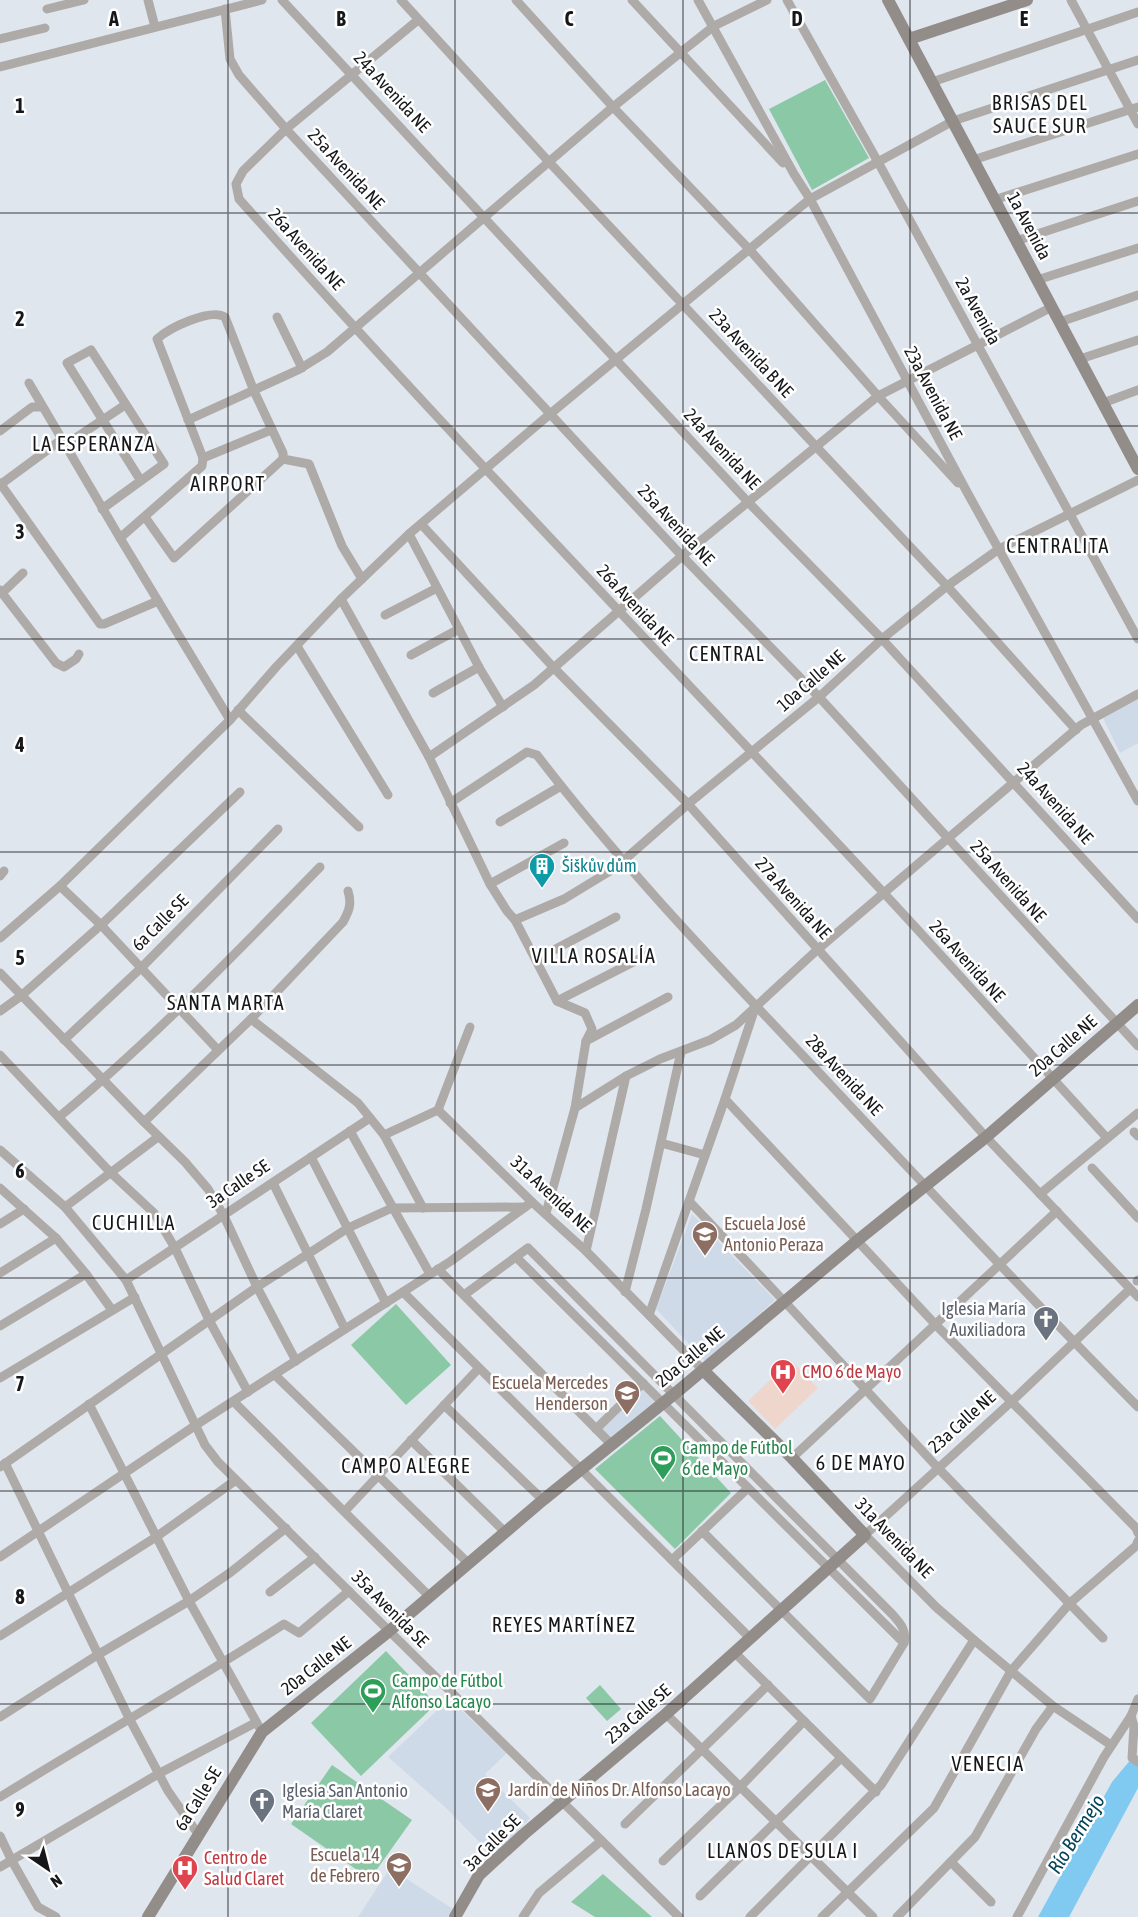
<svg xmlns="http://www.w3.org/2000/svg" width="1138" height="1917" viewBox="0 0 1138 1917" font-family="'Asap Condensed',sans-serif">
	<rect width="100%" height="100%" fill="#e0e6ee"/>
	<!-- built -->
	<g fill="#cfdae8">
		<path d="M1138 698V743L1120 753 1103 718Z"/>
		<path d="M692 1214 775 1300 706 1362 656 1309Z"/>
		<path d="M641 1388 657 1404 612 1440 601 1428Z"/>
		<path d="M449 1699 507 1753 485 1774 530 1818 493 1856 446 1808 388 1757Z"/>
		<path d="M390 1868 453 1909 448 1917H358Z"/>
	</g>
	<!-- medical -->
	<path fill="#eed6cd" d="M791 1360 818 1388 775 1429 748 1401Z"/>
	<!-- green -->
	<g fill="#8ac8a6">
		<path d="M825 80 869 158 812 190 769 109Z"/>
		<path d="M396 1304 451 1365 406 1405 351 1345Z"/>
		<path d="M660 1416 731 1493 675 1549 595 1469Z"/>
		<path d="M386 1651 436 1704 361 1776 311 1723Z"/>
		<path d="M600 1685 621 1709 607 1721 586 1698Z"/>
		<path d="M332 1765 412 1820 370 1879 291 1824Z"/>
		<path d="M603 1874 652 1917H595L571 1902Z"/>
	</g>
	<!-- water -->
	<path fill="#80caf1" d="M1138 1755V1788L1069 1917H1038L1112 1782 1132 1758Z"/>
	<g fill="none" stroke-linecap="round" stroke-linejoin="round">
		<!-- street -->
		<g stroke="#aeaaa8" stroke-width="9">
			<path d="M148 0 155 27"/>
			<path d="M282 0 748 502 882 639 1138 919"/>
			<path d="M401 0 550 163 947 586 1076 730"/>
			<path d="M516 0 613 107 749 249 878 396 958 483"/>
			<path d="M632 0 783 163"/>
			<path d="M698 0 794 174 810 199 967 492 1138 801"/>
			<path d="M787 0 878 162 1138 639"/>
			<path d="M1071 0 1138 124"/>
			<path d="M47 9 84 0"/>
			<path d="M225 9 230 59 239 75 286 129 682 556 819 697 1138 1046"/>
			<path d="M418 20 286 129 243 171 236 184 239 199C448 434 668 661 882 891 958 973 1032 1056 1107 1138"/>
			<path d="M0 39 45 28"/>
			<path d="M0 67 262 0"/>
			<path d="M932 82 1138 12"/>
			<path d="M973 160 1138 107"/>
			<path d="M994 200 1138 154"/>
			<path d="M1016 241 1138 201"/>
			<path d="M1037 280 1138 248"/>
			<path d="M277 317 302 368"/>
			<path d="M1060 322 1138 295"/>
			<path d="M1080 359 1138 340"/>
			<path d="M29 383 120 538 230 720"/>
			<path d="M1103 403 1138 390"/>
			<path d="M188 420 298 370 327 352 613 107 680 53 714 26 767 0"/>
			<path d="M0 431 32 407H42"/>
			<path d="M65 445 125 405"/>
			<path d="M203 458 271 430"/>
			<path d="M283 459 309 464 342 546 362 579"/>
			<path d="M0 483 100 624H104L158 601"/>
			<path d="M1 484 61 440"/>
			<path d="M102 509 164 464 91 350 67 363 141 481"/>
			<path d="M145 517 174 558 283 459"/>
			<path d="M421 524 554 668 688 804 986 1137 1138 1297"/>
			<path d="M409 534 480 669 503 707"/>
			<path d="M120 538 202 466 203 458 157 339C169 328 210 308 225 317L254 391 283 453V459"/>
			<path d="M0 590 2 593 23 573"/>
			<path d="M2 593 56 663 64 667 76 659 79 654"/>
			<path d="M341 599 429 757 490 884 507 911 515 920 557 1001 585 1013 592 1029 586 1041 575 1108 546 1213"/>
			<path d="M385 615 437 588"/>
			<path d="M297 646 388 795"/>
			<path d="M411 655 459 629"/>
			<path d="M433 693 479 667"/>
			<path d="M238 710 359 827"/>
			<path d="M429 757 534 685 682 556 878 396 1052 307"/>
			<path d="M450 803 527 752 537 755C625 870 726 974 826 1080 929 1190 1032 1300 1138 1407"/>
			<path d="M500 822 561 786"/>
			<path d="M0 876 4 871"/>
			<path d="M490 884 564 843"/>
			<path d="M60 886 101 925 218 1050"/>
			<path d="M515 920 564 899 615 868 688 804 819 697 882 639 947 586 999 549 1138 480"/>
			<path d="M0 938 60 886 230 720 277 666 341 599 409 534 550 414 810 199 953 121 1138 60"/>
			<path d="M537 959 616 917"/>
			<path d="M0 973 144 1122 185 1162 208 1189 224 1216 257 1287 296 1361"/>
			<path d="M557 1001 647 955"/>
			<path d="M755 1008 725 1099 935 1324 1136 1528 1138 1533"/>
			<path d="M0 1011 21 996 101 925 240 792"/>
			<path d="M251 1019 358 1103 384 1135 423 1208"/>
			<path d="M64 1040 141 968 278 829"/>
			<path d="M586 1041 668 997"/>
			<path d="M0 1055 110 1172 154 1213 175 1248 209 1320 248 1392"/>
			<path d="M575 1108 626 1076 660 1059 710 1040 736 1025 817 950 1081 725 1138 694"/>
			<path d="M438 1110 532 1202 586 1251 703 1370"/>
			<path d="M59 1117C152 1040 236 953 320 867"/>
			<path d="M144 1122 251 1019 343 922C349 911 352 904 348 891"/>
			<path d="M350 1131 430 1274"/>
			<path d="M1134 1132 1138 1136"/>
			<path d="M384 1135 438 1110 470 1027"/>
			<path d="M661 1143 705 1155"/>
			<path d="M0 1150 65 1207 126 1280 205 1445 218 1462 679 1917"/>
			<path d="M311 1157 386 1303"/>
			<path d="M1092 1168 1138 1218"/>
			<path d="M273 1183 345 1329"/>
			<path d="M0 1188 56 1238 86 1274 112 1310"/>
			<path d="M1040 1194 1138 1113"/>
			<path d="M689 1201 784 1301 938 1468 1103 1638"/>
			<path d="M65 1207 158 1137"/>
			<path d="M0 1224 24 1209"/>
			<path d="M586 1251 626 1076"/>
			<path d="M516 1257 904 1643"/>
			<path d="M438 1269 612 1445"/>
			<path d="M0 1273 56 1238"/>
			<path d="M126 1280 370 1118"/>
			<path d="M1137 1281 1138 1280"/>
			<path d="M403 1292 750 1638"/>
			<path d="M625 1292 646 1209 681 1052"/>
			<path d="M464 1295 528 1248 892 1614C900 1623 907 1630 904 1643L870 1699 702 1531"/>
			<path d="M649 1315 725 1099"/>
			<path d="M0 1326 86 1274"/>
			<path d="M275 1375 468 1563"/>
			<path d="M0 1378 135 1297"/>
			<path d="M234 1402 429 1596"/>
			<path d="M89 1404 189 1601 262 1732"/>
			<path d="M444 1405 543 1500"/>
			<path d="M596 1429 643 1383"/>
			<path d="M411 1440 505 1532"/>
			<path d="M792 1458 1057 1211"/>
			<path d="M5 1463 129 1718 168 1791 198 1834"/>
			<path d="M0 1467 257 1287 348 1228 392 1208 525 1207"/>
			<path d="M345 1511 479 1368"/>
			<path d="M0 1557 196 1425 451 1261 532 1202"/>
			<path d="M672 1560 748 1488"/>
			<path d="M270 1592 315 1557"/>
			<path d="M0 1636 156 1537 236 1480"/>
			<path d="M734 1652 876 1792"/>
			<path d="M666 1714 873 1917"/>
			<path d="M1131 1716 1134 1726 1132 1758 1138 1762"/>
			<path d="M0 1717 99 1654 189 1601 231 1572 286 1528"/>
			<path d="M1111 1745 1053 1706 974 1640 936 1607 865 1535 1011 1402 1130 1289"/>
			<path d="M0 1797C94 1739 191 1684 284 1624L299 1633 349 1591"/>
			<path d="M625 1824 768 1685"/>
			<path d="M0 1836 12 1861 38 1907 56 1917"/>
			<path d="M663 1861 740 1787 804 1721"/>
			<path d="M951 1862 991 1902"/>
			<path d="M0 1867 160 1773 255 1723"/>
			<path d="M700 1896 841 1758"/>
			<path d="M523 1917 539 1893 601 1841"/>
			<path d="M750 1917 881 1785 974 1640"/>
			<path d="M822 1917 934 1808 1011 1671 1070 1603 1136 1546 1138 1541"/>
			<path d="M897 1917 975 1837 1036 1729 1053 1706"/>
			<path d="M1017 1917 1104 1757 1131 1716 1138 1699"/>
		</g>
		<!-- secondary -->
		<g stroke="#938d8a" stroke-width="12">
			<path d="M888 0 1138 469"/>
			<path d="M909 39 1027 0"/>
			<path d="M148 1917 262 1732 388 1632 543 1500 678 1391 858 1240 986 1137 1138 1005"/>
			<path d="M455 1917 479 1875 524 1834 666 1714 865 1535 792 1458 703 1370"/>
		</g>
	</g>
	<!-- grid -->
	<path fill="none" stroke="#15171a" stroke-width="1.5" stroke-opacity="0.55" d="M228 0V1917M455 0V1917M683 0V1917M910 0V1917M0 213H1138M0 426H1138M0 639H1138M0 852H1138M0 1065H1138M0 1278H1138M0 1491H1138M0 1704H1138"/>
	<!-- icons -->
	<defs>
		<g id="building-pin" transform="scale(1.35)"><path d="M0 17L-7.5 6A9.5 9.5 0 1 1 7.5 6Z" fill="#0f9aa8" stroke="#fff"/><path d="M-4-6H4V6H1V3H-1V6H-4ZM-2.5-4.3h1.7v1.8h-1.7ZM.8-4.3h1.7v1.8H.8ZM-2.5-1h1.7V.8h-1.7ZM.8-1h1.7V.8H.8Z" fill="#fff"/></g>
		<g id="school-pin" transform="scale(1.35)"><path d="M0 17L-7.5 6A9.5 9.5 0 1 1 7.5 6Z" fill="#8d6e63" stroke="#fff"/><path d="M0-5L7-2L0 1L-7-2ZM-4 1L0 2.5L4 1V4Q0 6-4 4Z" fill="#fff"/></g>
		<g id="church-pin" transform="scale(1.35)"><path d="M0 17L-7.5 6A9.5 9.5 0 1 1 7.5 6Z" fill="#6b7280" stroke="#fff"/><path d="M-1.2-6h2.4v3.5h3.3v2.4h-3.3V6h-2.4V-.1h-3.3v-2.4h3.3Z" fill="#fff"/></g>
		<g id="hospital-pin" transform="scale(1.35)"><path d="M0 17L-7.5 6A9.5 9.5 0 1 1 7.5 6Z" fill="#e0444e" stroke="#fff"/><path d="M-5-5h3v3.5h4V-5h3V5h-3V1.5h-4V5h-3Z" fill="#fff"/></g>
		<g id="stadium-pin" transform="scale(1.35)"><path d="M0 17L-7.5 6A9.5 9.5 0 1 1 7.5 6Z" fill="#2e9e5b" stroke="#fff"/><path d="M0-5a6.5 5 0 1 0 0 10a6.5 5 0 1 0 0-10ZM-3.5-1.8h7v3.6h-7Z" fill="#fff"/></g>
	</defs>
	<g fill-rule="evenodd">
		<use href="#building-pin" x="542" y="866"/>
		<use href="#school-pin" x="705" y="1234"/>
		<use href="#church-pin" x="1046" y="1319"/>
		<use href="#hospital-pin" x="783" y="1372"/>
		<use href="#school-pin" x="627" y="1393"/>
		<use href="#stadium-pin" x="663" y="1458"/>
		<use href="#stadium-pin" x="373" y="1691"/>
		<use href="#school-pin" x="488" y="1790"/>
		<use href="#church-pin" x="262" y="1801"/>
		<use href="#school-pin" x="399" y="1865"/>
		<use href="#hospital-pin" x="185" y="1868"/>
	</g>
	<g text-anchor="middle" stroke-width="5" stroke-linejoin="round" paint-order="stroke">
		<!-- street labels -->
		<g font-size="18" fill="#15171a" stroke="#fff">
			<text transform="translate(392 92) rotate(47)" y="6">24a Avenida NE</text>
			<text transform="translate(346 169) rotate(47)" y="6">25a Avenida NE</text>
			<text transform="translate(1029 226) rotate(62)" y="6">1a Avenida</text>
			<text transform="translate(306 249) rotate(48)" y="6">26a Avenida NE</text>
			<text transform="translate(978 311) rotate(61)" y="6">2a Avenida</text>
			<text transform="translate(751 353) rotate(47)" y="6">23a Avenida B NE</text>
			<text transform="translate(933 393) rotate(62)" y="6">23a Avenida NE</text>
			<text transform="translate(722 449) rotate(47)" y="6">24a Avenida NE</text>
			<text transform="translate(676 525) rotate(47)" y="6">25a Avenida NE</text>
			<text transform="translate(635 605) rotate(47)" y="6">26a Avenida NE</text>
			<text transform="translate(811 681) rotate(-41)" y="6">10a Calle NE</text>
			<text transform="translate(1055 803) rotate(48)" y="6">24a Avenida NE</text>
			<text transform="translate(1008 881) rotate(48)" y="6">25a Avenida NE</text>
			<text transform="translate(793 898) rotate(48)" y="6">27a Avenida NE</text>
			<text transform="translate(160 923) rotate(-45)" y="6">6a Calle SE</text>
			<text transform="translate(967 961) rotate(48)" y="6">26a Avenida NE</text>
			<text transform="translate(1063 1046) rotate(-41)" y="6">20a Calle NE</text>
			<text transform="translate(844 1075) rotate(47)" y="6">28a Avenida NE</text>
			<text transform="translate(238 1184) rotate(-34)" y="6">3a Calle SE</text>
			<text transform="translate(551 1194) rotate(43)" y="6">31a Avenida NE</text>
			<text transform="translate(690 1357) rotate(-40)" y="6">20a Calle NE</text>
			<text transform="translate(962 1422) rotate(-42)" y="6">23a Calle NE</text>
			<text transform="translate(894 1538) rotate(46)" y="6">31a Avenida NE</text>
			<text transform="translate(390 1609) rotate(45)" y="6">35a Avenida SE</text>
			<text transform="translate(316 1666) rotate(-38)" y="6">20a Calle NE</text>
			<text transform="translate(638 1714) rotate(-41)" y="6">23a Calle SE</text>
			<text transform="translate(198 1799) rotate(-58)" y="6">6a Calle SE</text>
			<text transform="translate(492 1843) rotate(-45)" y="6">3a Calle SE</text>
		</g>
		<!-- culture labels -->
		<g font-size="18" fill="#0d838f" stroke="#fff" text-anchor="start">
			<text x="562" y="872">Šiškův dům</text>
		</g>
		<!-- education labels -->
		<g font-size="18" fill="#785e54" stroke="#fff" text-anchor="start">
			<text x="724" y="1230">Escuela José<tspan x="724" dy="21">Antonio Peraza</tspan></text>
			<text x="608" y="1389" text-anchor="end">Escuela Mercedes<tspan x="608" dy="21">Henderson</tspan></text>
			<text x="508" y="1796">Jardín de Niños Dr. Alfonso Lacayo</text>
			<text x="380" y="1861" text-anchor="end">Escuela 14<tspan x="380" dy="21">de Febrero</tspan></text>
		</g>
		<!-- worship labels -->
		<g font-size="18" fill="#5b616d" stroke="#fff" text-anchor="end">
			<text x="1026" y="1315">Iglesia María<tspan x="1026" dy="21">Auxiliadora</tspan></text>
			<text x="282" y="1797" text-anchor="start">Iglesia San Antonio<tspan x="282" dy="21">María Claret</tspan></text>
		</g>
		<!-- health labels -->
		<g font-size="18" fill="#be3a42" stroke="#fff" text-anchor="start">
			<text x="802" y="1378">CMO 6 de Mayo</text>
			<text x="204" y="1864">Centro de<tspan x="204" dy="21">Salud Claret</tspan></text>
		</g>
		<!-- leisure labels -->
		<g font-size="18" fill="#27864d" stroke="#fff" text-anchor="start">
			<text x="682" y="1454">Campo de Fútbol<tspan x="682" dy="21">6 de Mayo</tspan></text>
			<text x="392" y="1687">Campo de Fútbol<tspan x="392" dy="21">Alfonso Lacayo</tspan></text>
		</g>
		<!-- neighbourhood labels -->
		<g font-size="20" letter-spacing="1.5" fill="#15171a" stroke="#fff">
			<text x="1040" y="110">BRISAS DEL<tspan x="1040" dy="23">SAUCE SUR</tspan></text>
			<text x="94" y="451">LA ESPERANZA</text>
			<text x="228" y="491">AIRPORT</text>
			<text x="1058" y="553">CENTRALITA</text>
			<text x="727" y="661">CENTRAL</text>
			<text x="594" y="963">VILLA ROSALÍA</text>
			<text x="226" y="1010">SANTA MARTA</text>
			<text x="134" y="1230">CUCHILLA</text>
			<text x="861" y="1470">6 DE MAYO</text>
			<text x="406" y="1473">CAMPO ALEGRE</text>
			<text x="564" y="1632">REYES MARTÍNEZ</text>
			<text x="988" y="1771">VENECIA</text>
			<text x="783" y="1858">LLANOS DE SULA I</text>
		</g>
		<!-- water labels -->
		<g font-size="20" font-style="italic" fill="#03445d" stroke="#fff">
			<text transform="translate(1076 1834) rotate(-58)" y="7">Río Bermejo</text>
		</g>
	</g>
	<g font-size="20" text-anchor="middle" font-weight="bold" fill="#15171a" stroke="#fff" stroke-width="5" stroke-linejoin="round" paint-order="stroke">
		<text x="114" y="26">A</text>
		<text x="341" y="26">B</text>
		<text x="569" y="26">C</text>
		<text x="797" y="26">D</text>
		<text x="1024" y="26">E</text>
		<text x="20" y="113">1</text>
		<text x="20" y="326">2</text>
		<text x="20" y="539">3</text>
		<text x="20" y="752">4</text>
		<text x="20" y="965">5</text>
		<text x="20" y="1178">6</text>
		<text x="20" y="1391">7</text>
		<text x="20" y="1604">8</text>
		<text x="20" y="1817">9</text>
	</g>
	<!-- north arrow -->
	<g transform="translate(48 1869) rotate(145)" stroke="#ffffff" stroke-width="4.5" paint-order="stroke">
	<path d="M0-4.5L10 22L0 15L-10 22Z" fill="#15171a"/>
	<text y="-9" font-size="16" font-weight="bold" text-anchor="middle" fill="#15171a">N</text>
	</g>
</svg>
